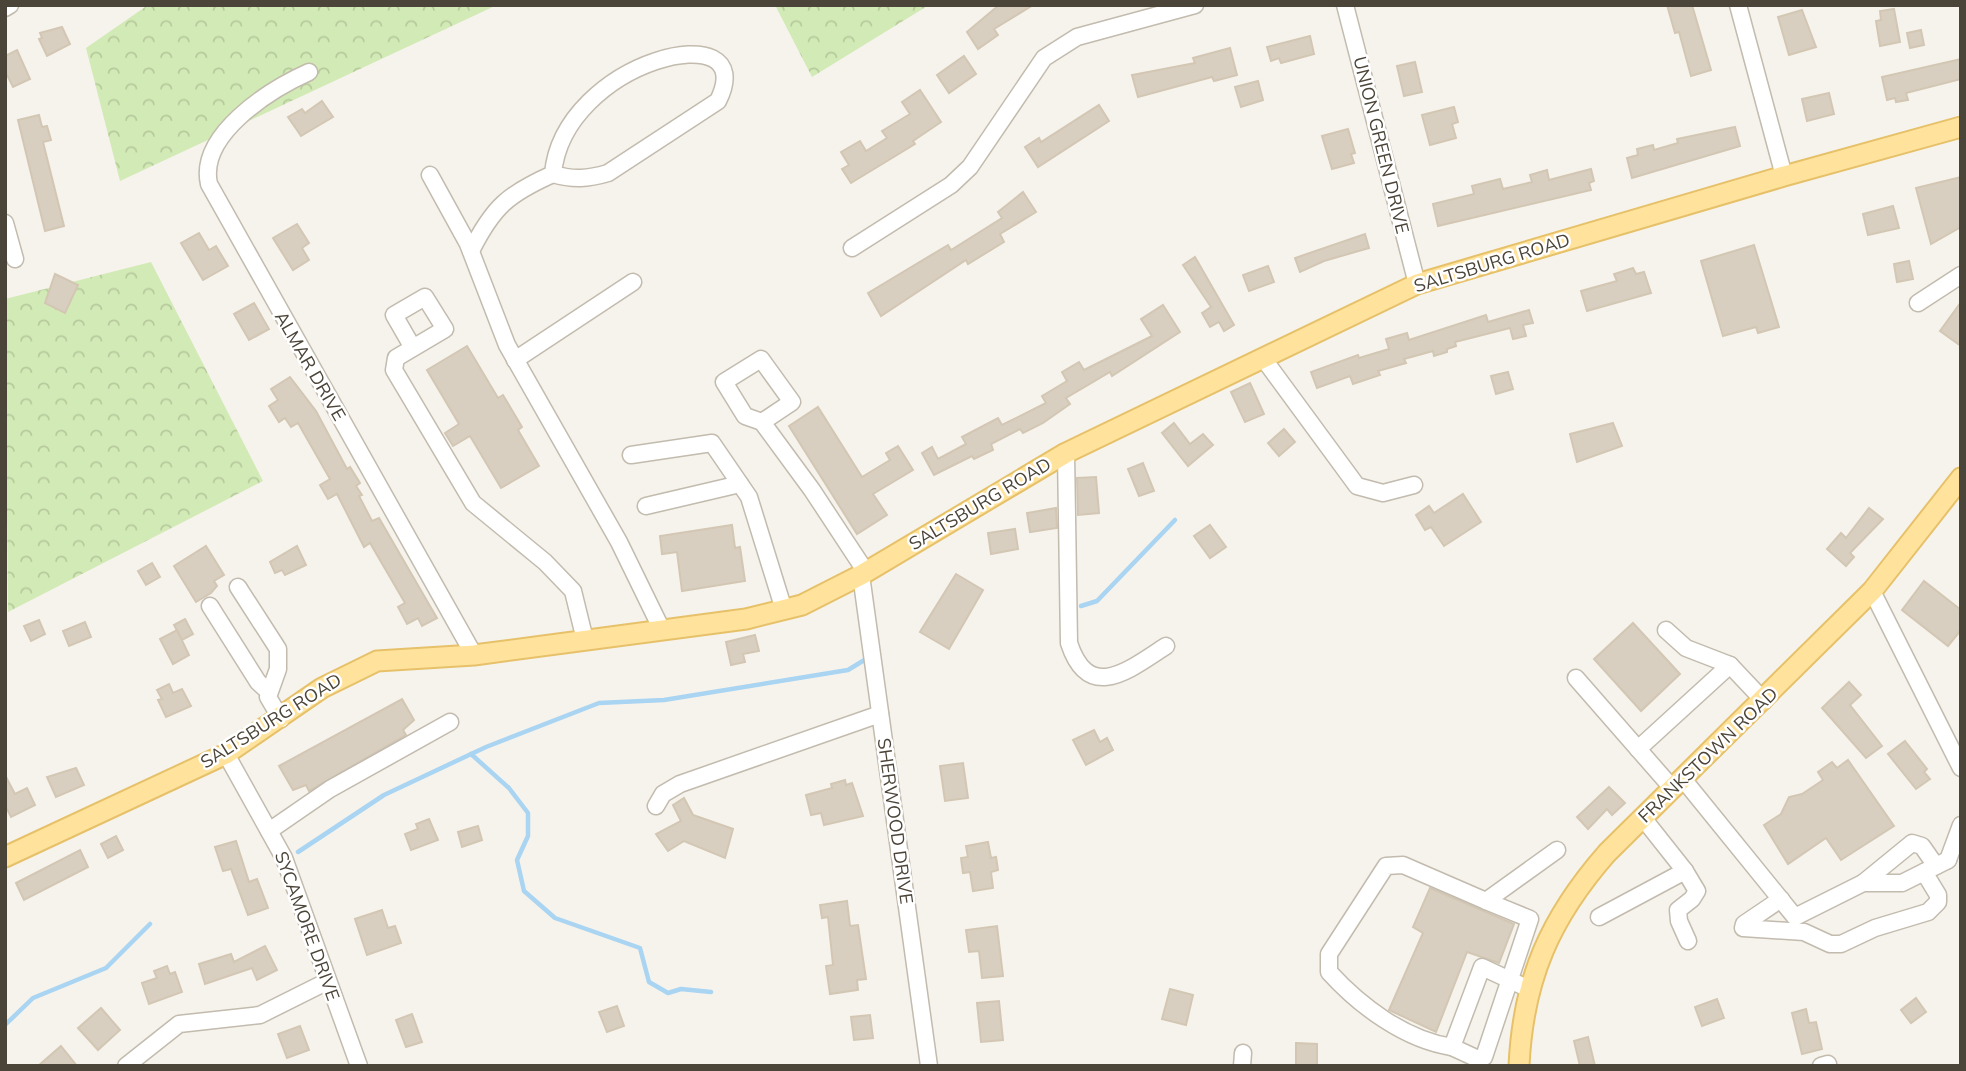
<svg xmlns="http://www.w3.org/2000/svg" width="1966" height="1071" viewBox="0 0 1966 1071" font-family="Mulish,sans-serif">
	<defs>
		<pattern id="forest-crowns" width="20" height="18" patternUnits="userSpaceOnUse" patternTransform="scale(1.75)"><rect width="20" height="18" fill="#d2eab5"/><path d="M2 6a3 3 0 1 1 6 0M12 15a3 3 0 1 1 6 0" fill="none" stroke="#b6ca9c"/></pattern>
	</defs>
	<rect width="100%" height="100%" fill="#f6f3ec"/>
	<!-- forest -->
	<g fill="url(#forest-crowns)">
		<path d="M148 5H497L120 181 86 48Z"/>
		<path d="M775 5H929L812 77Z"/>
		<path d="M151 262 263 481 8 612 5 299Z"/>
	</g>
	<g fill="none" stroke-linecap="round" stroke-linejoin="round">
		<!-- stream -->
		<g stroke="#a9d4f2" stroke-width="4.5">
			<path d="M1081 606 1097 601 1175 520"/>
			<path d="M471 754 509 788 528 813V836L517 860 524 891 555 918 640 948 649 982 668 993 681 989 711 992"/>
			<path d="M298 852 384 795 486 747 599 703 664 700 848 670 866 659"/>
			<path d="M5 1025 33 998 106 968 150 924"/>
		</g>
	</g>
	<!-- building -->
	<g fill="#d8cfc1" stroke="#d3c7b4" stroke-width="2">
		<path d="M999 5H1033L994 29 998 35 978 49 967 32Z"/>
		<path d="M1667 5H1692L1711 70 1691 76 1679 32 1675 33Z"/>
		<path d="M1894 9 1900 42 1880 46 1876 21 1881 20 1880 11Z"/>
		<path d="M1802 10 1816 47 1789 55 1778 17Z"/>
		<path d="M62 27 70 44 47 56 39 39 42 38 40 33Z"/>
		<path d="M1921 30 1924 45 1910 48 1907 33Z"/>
		<path d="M1310 36 1314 54 1281 63 1279 58 1271 61 1267 47Z"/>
		<path d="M1230 48 1237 75 1214 81 1212 77 1138 97 1132 75 1195 63 1193 58Z"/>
		<path d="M17 50 30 79 13 87 5 71V56Z"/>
		<path d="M964 56 976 74 949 93 937 75Z"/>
		<path d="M1961 59V79L1906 93 1908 100 1896 102 1895 98 1887 100 1882 77Z"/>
		<path d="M1415 62 1422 92 1404 96 1397 66Z"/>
		<path d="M1258 81 1263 100 1241 107 1235 87Z"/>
		<path d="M920 90 941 122 913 141 915 144 851 183 842 169 849 165 841 152 860 141 866 151 887 138 882 131 910 114 902 102Z"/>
		<path d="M1829 93 1834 114 1807 121 1802 99Z"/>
		<path d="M322 101 333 117 301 136 288 117 302 109 305 113Z"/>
		<path d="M1099 105 1109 121 1038 167 1025 147 1039 138 1041 142Z"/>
		<path d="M1454 107 1458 122 1452 124 1456 138 1430 145 1422 115Z"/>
		<path d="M39 115 42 127 47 126 51 140 43 142 64 226 45 231 18 120Z"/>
		<path d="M1735 127 1740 146 1632 178 1627 158 1638 155 1637 149 1653 145 1654 150 1678 143 1677 139Z"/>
		<path d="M1348 129 1355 153 1351 154 1354 163 1332 169 1322 136Z"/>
		<path d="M1591 169 1594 181 1589 183 1591 190 1438 226 1433 204 1474 194 1472 186 1500 179 1503 189 1532 182 1530 175 1547 170 1549 180Z"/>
		<path d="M1961 177V227L1931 244 1916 188Z"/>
		<path d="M1023 192 1036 212 1000 234 1004 242 968 264 966 260 881 316 868 293 948 245 951 250 1002 218 998 212Z"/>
		<path d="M1893 206 1899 228 1868 235 1863 214Z"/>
		<path d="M297 224 309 243 302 248 309 260 293 270 273 238Z"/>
		<path d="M199 233 209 250 216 246 228 266 203 280 181 243Z"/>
		<path d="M1365 234 1369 248 1324 261 1300 272 1295 258Z"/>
		<path d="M1754 245 1779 327 1758 333 1756 327 1723 336 1701 261Z"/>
		<path d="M1195 257 1234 325 1224 331 1219 322 1210 327 1202 313 1211 307 1183 265Z"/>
		<path d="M1909 261 1913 279 1897 282 1894 264Z"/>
		<path d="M1268 266 1274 282 1249 291 1243 275Z"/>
		<path d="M1633 268 1636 274 1644 272 1651 293 1587 311 1581 291 1617 281 1614 274Z"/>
		<path d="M55 274 78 285 65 313 45 303Z"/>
		<path d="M1961 302V346L1940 331Z"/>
		<path d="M254 303 269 329 249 340 234 314Z"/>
		<path d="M1163 305 1180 332 1112 376 1110 372 1066 398 1070 404 1043 423 1023 433 1020 429 991 444 993 450 974 459 972 456 934 475 922 453 932 447 938 459 966 444 962 437 998 418 1002 425 1046 403 1042 396 1067 381 1062 372 1079 362 1084 370 1152 336 1141 319Z"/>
		<path d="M1529 310 1533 323 1523 325 1526 336 1513 339 1510 328 1455 342 1456 346 1447 349V352L1434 356 1433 351 1404 359 1406 363 1378 371 1380 375 1353 384 1350 376 1317 388 1311 372 1358 355 1359 358 1389 349 1386 339 1407 333 1409 340 1486 315 1488 322Z"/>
		<path d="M467 346 498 398 503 395 522 427 518 430 539 466 501 488 470 436 453 446 445 433 459 424 427 370Z"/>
		<path d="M1508 372 1513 389 1496 394 1491 376Z"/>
		<path d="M290 377 316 411 347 469 350 467 360 483 356 486 362 495 359 496 372 521 379 518 437 618 422 626 418 618 407 624 398 607 405 603 370 543 364 547 337 494 328 499 320 485 330 479 298 423 291 427 285 418 279 422 269 406 278 400 271 389Z"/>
		<path d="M1250 383 1264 414 1245 422 1231 392Z"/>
		<path d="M818 407 862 477 890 460 886 453 898 446 913 470 873 494 887 515 857 534 789 426Z"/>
		<path d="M1174 423 1190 444 1203 434 1213 445 1188 466 1162 433Z"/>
		<path d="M1613 423 1622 446 1577 462 1570 434Z"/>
		<path d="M1284 429 1295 442 1279 456 1268 443Z"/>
		<path d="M1143 463 1154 491 1139 496 1128 469Z"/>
		<path d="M1096 477 1099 513 1078 515 1077 478Z"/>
		<path d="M1463 494 1481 522 1444 546 1431 527 1425 530 1416 515 1429 506 1434 513Z"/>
		<path d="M1056 508 1057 528 1030 532 1027 513Z"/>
		<path d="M1869 508 1883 519 1850 553 1854 557 1846 566 1827 549 1841 533 1846 538Z"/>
		<path d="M732 525 735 548 740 547 745 581 682 591 677 552 662 554 660 536Z"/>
		<path d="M1210 525 1226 547 1210 558 1194 536Z"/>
		<path d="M1015 529 1018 549 991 554 988 533Z"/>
		<path d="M206 546 224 575 214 581 217 586 211 593 196 602 174 566Z"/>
		<path d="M297 546 306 565 285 575 282 570 275 573 270 562Z"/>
		<path d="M152 563 160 577 146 585 138 571Z"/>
		<path d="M956 574 983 590 949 649 920 632Z"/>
		<path d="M1924 581 1961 610V630L1948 646 1902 610Z"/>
		<path d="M185 619 193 634 182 640 174 625Z"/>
		<path d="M39 620 45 634 31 641 24 626Z"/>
		<path d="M85 622 91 637 69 646 63 631Z"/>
		<path d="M1633 623 1680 674 1641 711 1594 659Z"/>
		<path d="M177 630 189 655 173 664 160 639Z"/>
		<path d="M755 635 759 651 743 654 745 662 731 665 726 642Z"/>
		<path d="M1849 682 1861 695 1850 705 1882 746 1866 758 1822 708Z"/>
		<path d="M169 684 173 693 182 689 191 706 166 717 158 700 162 699 157 690Z"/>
		<path d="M402 699 414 720 403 730 406 735 309 791 306 785 293 790 279 766Z"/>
		<path d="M1094 730 1100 742 1107 738 1113 750 1086 765 1073 740Z"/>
		<path d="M1905 741 1927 769 1924 772 1930 779 1916 789 1888 754Z"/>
		<path d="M1848 760 1894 826 1841 860 1826 838 1788 864 1764 825 1781 814 1789 797 1802 794 1823 780 1818 772 1832 762 1837 768Z"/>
		<path d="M963 763 968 798 945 801 940 766Z"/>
		<path d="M76 768 84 785 56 797 47 777Z"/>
		<path d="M5 775 15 794 27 788 35 805 11 817 5 805Z"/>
		<path d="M845 780 846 785 852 783 863 816 824 825 821 813 811 815 806 795 832 788 831 784Z"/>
		<path d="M1609 787 1625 803 1612 815 1607 809 1588 829 1577 817Z"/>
		<path d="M684 798 693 815 733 829 725 858 684 841 668 851 656 834 681 821 673 805Z"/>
		<path d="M429 819 438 840 411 850 405 834 418 829 416 824Z"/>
		<path d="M478 826 482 840 462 847 458 832Z"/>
		<path d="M116 836 123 850 108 858 101 844Z"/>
		<path d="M236 841 249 882 257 879 268 908 248 915 231 869 223 871 215 847Z"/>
		<path d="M988 842 991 858 996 857 998 870 991 872 993 888 973 891 970 872 963 873 961 858 968 857 966 846Z"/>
		<path d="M80 850 88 867 24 900 16 883Z"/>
		<path d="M1430 888 1514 924 1499 963 1467 952 1436 1032 1389 1010 1423 933 1413 927Z"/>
		<path d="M847 901 850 926 858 925 866 979 857 980 858 990 830 994 826 966 833 965 828 917 822 918 820 905Z"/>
		<path d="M382 910 388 928 395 926 401 943 367 955 355 919Z"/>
		<path d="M997 926 1003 976 982 978 979 951 969 952 966 930Z"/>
		<path d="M265 946 277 970 257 980 252 968 205 984 199 964 231 954 234 962Z"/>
		<path d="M167 966 170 974 175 972 182 992 149 1004 142 983 157 978 154 971Z"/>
		<path d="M1170 989 1193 995 1186 1025 1162 1019Z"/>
		<path d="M1916 998 1926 1012 1911 1023 1901 1010Z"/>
		<path d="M1717 999 1724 1018 1702 1026 1695 1007Z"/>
		<path d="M999 1001 1003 1040 981 1042 977 1003Z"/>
		<path d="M617 1006 624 1026 607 1032 599 1012Z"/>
		<path d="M101 1008 120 1030 98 1050 78 1028Z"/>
		<path d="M1806 1009 1809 1023 1816 1022 1822 1049 1802 1054 1792 1013Z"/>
		<path d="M412 1014 422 1042 406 1047 396 1020Z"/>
		<path d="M870 1015 873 1038 854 1040 851 1017Z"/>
		<path d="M300 1026 309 1050 287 1058 278 1034Z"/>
		<path d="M1588 1037 1595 1066H1580L1574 1041Z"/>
		<path d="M1296 1043 1317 1044V1066H1296Z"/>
		<path d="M61 1046 77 1066H38Z"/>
	</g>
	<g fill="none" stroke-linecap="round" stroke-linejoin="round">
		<!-- minor casing -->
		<g stroke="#c2bbae" stroke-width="19">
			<g id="minor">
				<path d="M1345 5 1417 284"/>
				<path d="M1738 5 1784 176"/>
				<path d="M5 8 10 5"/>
				<path d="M309 72C269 90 198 135 209 184L474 655"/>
				<path d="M430 175 468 244 507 345 619 542 662 630"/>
				<path d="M5 223 15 259"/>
				<path d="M852 248 951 185 970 167 1044 58 1077 37 1195 5"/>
				<path d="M471 251C493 207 508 194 553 174 573 180 588 179 608 173L718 101C763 11 563 60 553 174"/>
				<path d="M1918 303 1961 275"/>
				<path d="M413 348 394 315 425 297 445 329 396 358 394 370 473 503 545 562 573 591 585 640"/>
				<path d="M1263 358 1357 486 1383 493 1414 485"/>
				<path d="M515 360 633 282"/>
				<path d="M762 422 792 402 761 359 724 382 745 416 762 422 812 490 866 572"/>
				<path d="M1066 453 1069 643C1089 704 1130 669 1166 646"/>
				<path d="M631 455 712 443 749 497 784 610"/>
				<path d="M646 506 740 484"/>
				<path d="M861 575 929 1066"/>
				<path d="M238 587 278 649V669L268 697 281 719"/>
				<path d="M1872 591 1961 768"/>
				<path d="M210 606 258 682 269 692"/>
				<path d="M1666 630 1686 648 1730 665 1764 701"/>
				<path d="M1576 678 1673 789"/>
				<path d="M1638 749 1730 665"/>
				<path d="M226 754 284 858 359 1066"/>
				<path d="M1683 779 1795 917 1863 883H1902L1948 860"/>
				<path d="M656 806 663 794 680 784 880 714"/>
				<path d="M269 831 330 789 450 722"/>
				<path d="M1948 860 1961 825"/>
				<path d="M1685 871 1697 891 1692 899 1678 910 1679 921 1688 941"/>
				<path d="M1863 883 1912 843 1922 846 1936 866"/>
				<path d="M1781 899 1744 924 1743 928 1804 932 1830 944H1841L1875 928 1928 912 1938 902V895L1924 872"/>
				<path d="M1599 917 1685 871 1643 818"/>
				<path d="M1529 989 1482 967 1452 1047 1478 1059 1484 1057 1530 919 1486 901 1557 850"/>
				<path d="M1452 1047C1405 1040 1360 1006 1329 972V954L1386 866 1403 865 1486 901"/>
				<path d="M126 1066 179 1024 260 1015 328 981"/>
				<path d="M1242 1066 1243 1053"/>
				<path d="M1821 1066 1828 1064"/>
			</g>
		</g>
		<!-- major casing -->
		<g stroke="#e6c16a" stroke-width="23">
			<g id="major">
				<path d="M5 857 226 754 322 688 377 661 474 655 746 619 802 605 861 575 1066 453 1417 284 1784 176 1961 127"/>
				<path d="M1519 1066C1523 979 1550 918 1607 853L1872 591 1961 478"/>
			</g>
		</g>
		<!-- minor -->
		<use href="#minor" stroke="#fff" stroke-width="16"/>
		<!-- major -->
		<use href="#major" stroke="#ffe39c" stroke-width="19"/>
	</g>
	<g text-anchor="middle" stroke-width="5" stroke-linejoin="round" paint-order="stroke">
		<!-- street labels -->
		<g font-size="18" fill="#4b4439" stroke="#fff">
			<text transform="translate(1381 145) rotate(76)" y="6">UNION GREEN DRIVE</text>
			<text transform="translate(1492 263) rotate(-17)" y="6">SALTSBURG ROAD</text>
			<text transform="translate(310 366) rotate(60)" y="6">ALMAR DRIVE</text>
			<text transform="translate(980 504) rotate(-31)" y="6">SALTSBURG ROAD</text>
			<text transform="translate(271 721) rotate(-32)" y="6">SALTSBURG ROAD</text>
			<text transform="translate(1708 755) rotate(-44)" y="6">FRANKSTOWN ROAD</text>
			<text transform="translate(895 821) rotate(82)" y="6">SHERWOOD DRIVE</text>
			<text transform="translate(307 926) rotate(70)" y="6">SYCAMORE DRIVE</text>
		</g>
	</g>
	<!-- border -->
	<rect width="1966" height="1071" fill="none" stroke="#4b4439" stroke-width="14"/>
</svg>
